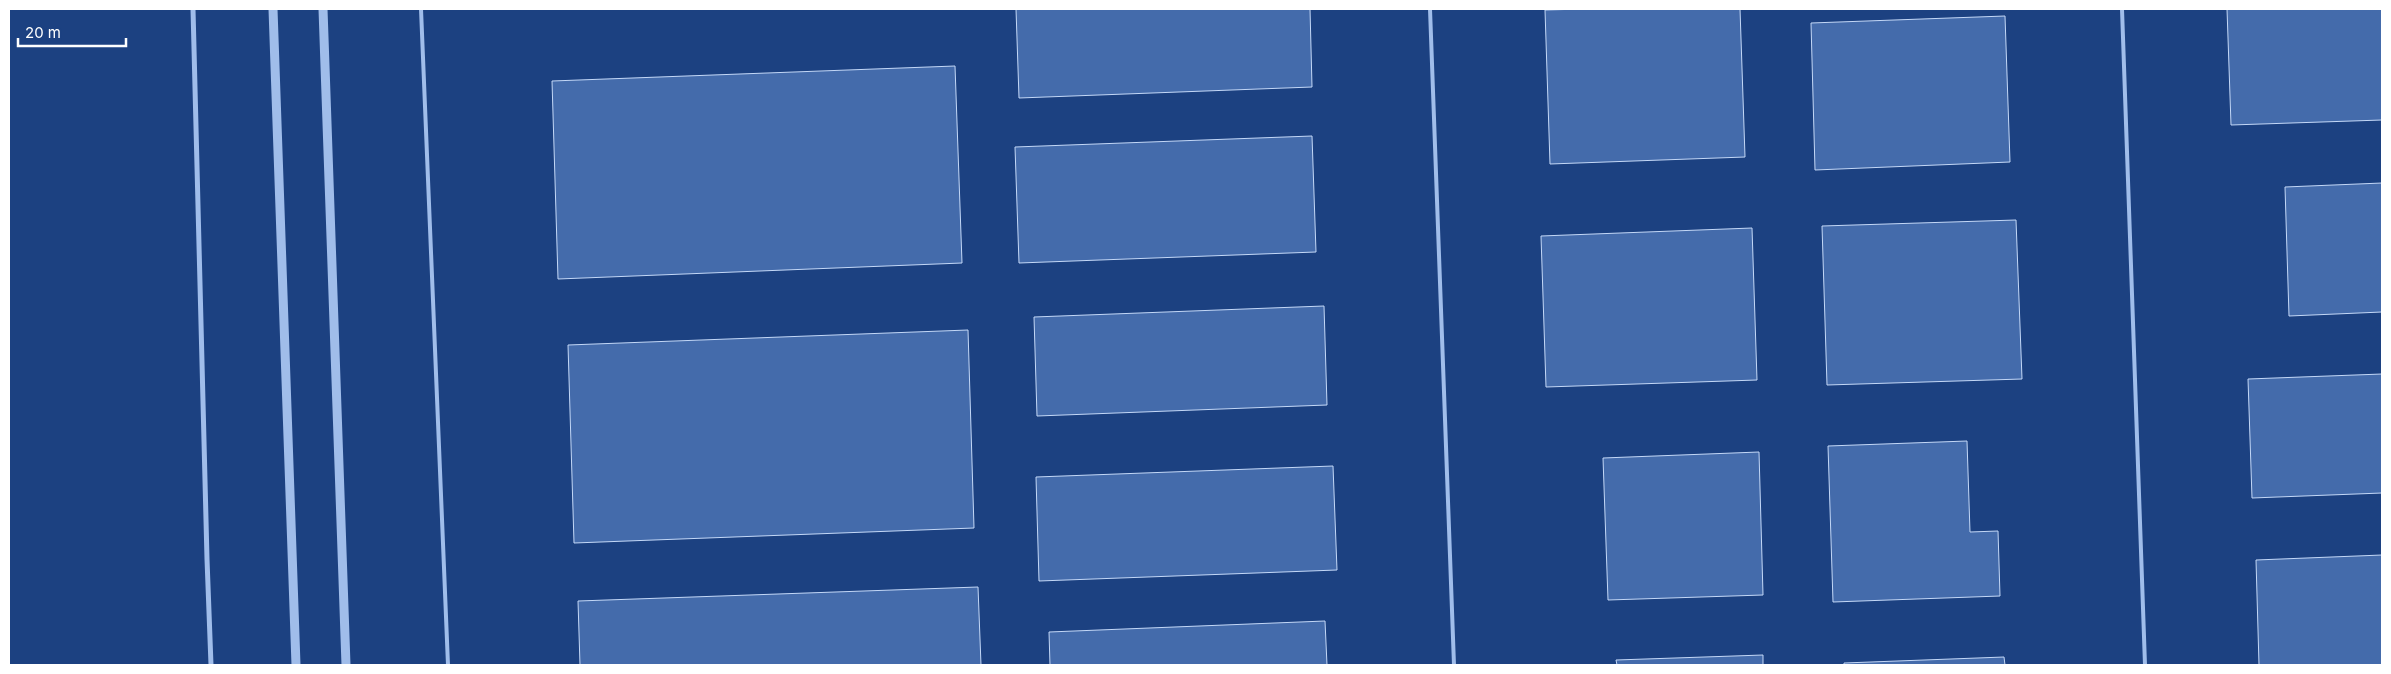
<svg xmlns="http://www.w3.org/2000/svg" width="2391" height="674" viewBox="0 0 2391 674" font-family="Inter,sans-serif">
	<rect width="100%" height="100%" fill="#1c4181"/>
	<!-- building -->
	<g fill="#446bab" stroke="#c4d8f7">
		<path d="M1016 9H1310L1312 87 1019 98Z"/>
		<path d="M1584 9H1740L1745 157 1550 164 1545 10Z"/>
		<path d="M2227 9H2382V120L2231 125Z"/>
		<path d="M2005 16 2010 162 1815 170 1811 23Z"/>
		<path d="M955 66 962 263 558 279 552 81Z"/>
		<path d="M1312 136 1316 252 1019 263 1015 147Z"/>
		<path d="M2382 183V312L2289 316 2285 187Z"/>
		<path d="M2016 220 2022 379 1827 385 1822 226Z"/>
		<path d="M1752 228 1757 380 1546 387 1541 236Z"/>
		<path d="M1324 306 1327 405 1037 416 1034 317Z"/>
		<path d="M968 330 974 528 574 543 568 345Z"/>
		<path d="M2382 374V493L2252 498 2248 379Z"/>
		<path d="M1967 441 1970 532 1998 531 2000 596 1833 602 1828 446Z"/>
		<path d="M1759 452 1763 595 1608 600 1603 458Z"/>
		<path d="M1333 466 1337 570 1039 581 1036 477Z"/>
		<path d="M2382 555V665H2259L2256 560Z"/>
		<path d="M978 587 981 665H580L578 601Z"/>
		<path d="M1325 621 1327 665H1050L1049 632Z"/>
		<path d="M1763 655V665H1617L1616 660Z"/>
		<path d="M2004 657 2005 665H1844V663Z"/>
	</g>
	<g fill="none" stroke-linecap="round" stroke-linejoin="round">
		<!-- service -->
		<g stroke="#a0bdea" stroke-width="4">
			<path d="M421 9 448 665"/>
			<path d="M1430 9 1454 665"/>
			<path d="M2122 9 2145 665"/>
		</g>
		<!-- minor -->
		<path stroke="#a0bdea" stroke-width="5" d="M193 9 207 559 211 665"/>
		<!-- tertiary -->
		<g stroke="#a0bdea" stroke-width="9">
			<path d="M273 9 296 665"/>
			<path d="M323 9 346 665"/>
		</g>
	</g>
	<!-- border -->
	<rect width="2391" height="674" fill="none" stroke="#ffffff" stroke-width="20"/>
	<!-- scale -->
	<path d="M18 38v8h108v-8" fill="none" stroke="#ffffff" stroke-width="2.5"/>
	<text x="25" y="38" font-size="15" fill="#ffffff" stroke="#1c4181" stroke-width="4" paint-order="stroke">20 m</text>
</svg>
